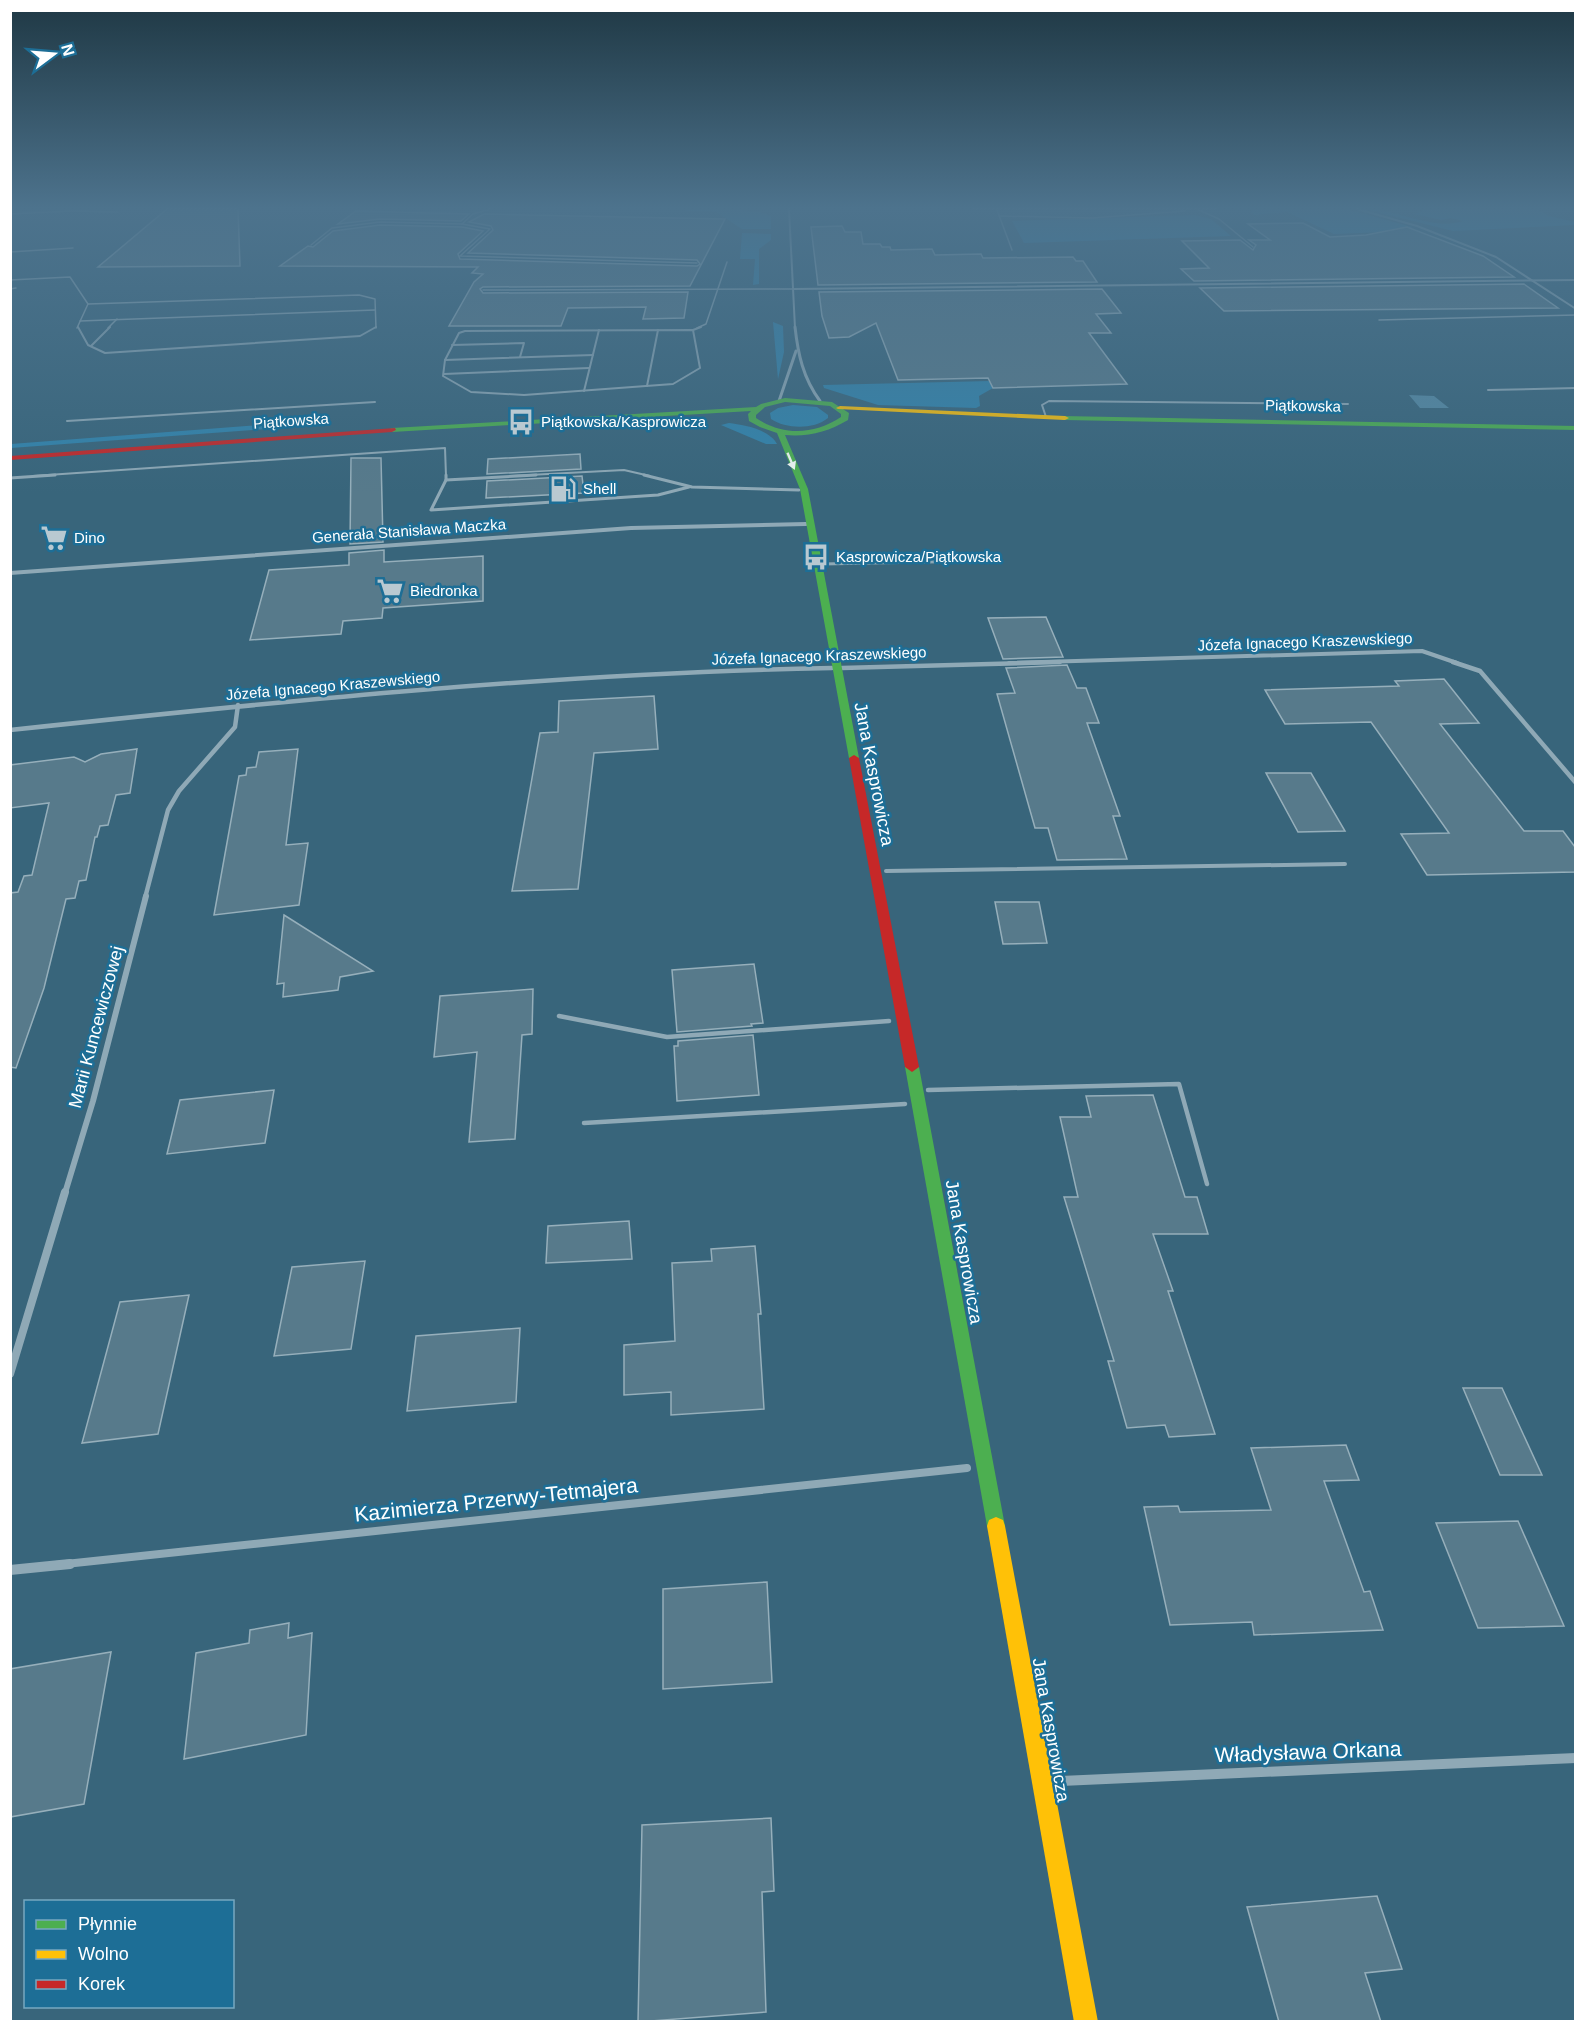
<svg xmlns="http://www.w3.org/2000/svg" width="1586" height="2032" viewBox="0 0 1586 2032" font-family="Helvetica,sans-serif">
	<rect width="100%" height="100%" fill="#38657b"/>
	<!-- green -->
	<g fill="#3284ac">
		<path d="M688 209H729L759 212 771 216V229H742L716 212 686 211Z"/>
		<path d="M1261 209H1346L1412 227 1408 231 1334 234 1287 212 1254 215 1250 211Z"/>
		<path d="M1365 209C1397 209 1433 231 1463 221L1451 218 1441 220 1415 214 1425 209H1536L1549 216 1575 222V225L1453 231Z"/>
		<path d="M1195 215 1211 219 1231 236 1024 243 1012 221Z"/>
		<path d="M742 233 771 234V240L759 249V284L753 285 755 259H740Z"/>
		<path d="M773 322 783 326 784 352 778 379Z"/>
		<path d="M990 381 993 388 979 396 980 406 976 408 878 405 824 388 823 385Z"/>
		<path d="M793 405 817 407 828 415V418C813 430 786 429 771 419L770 413 778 408Z"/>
		<path d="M326 420 320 425 11 448V444Z"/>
		<path d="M729 423C744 425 769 429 777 444H766L721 425Z"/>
	</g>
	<!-- water -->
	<path fill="#558aa4" d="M1409 395 1434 396 1449 408H1420Z"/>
	<!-- building -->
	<g fill="#577a8b" stroke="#96afbb" stroke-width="1.5">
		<path d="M167 209H238L240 266 98 267Z"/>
		<path d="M356 211 469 214 461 221 380 219 338 224Z"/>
		<path d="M484 214 526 215 725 219 690 286 483 287 480 289 483 293 688 292 684 318 643 319 646 307 568 308 561 326H449L474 282 483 274 472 273 478 267 280 266 308 246 313 247 333 231 380 225 462 227 483 231 458 254 460 259 697 266 700 264 697 260 468 253 493 230 491 226 469 222Z"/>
		<path d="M1303 223 1330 237 1366 235 1407 227 1483 256 1514 277 1194 281 1181 269 1209 268 1182 241 1240 240 1253 250 1256 245 1249 240H1270L1248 224Z"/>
		<path d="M842 226 845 232H861L863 244H880L882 247H890L891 250 932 249 935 255 981 254 983 258 1073 257 1076 261H1083L1097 282 818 285 811 227Z"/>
		<path d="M1524 284 1558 308 1224 311 1200 288Z"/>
		<path d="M1102 289 1121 313 1096 314 1111 333H1089L1127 384 993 388 988 378 898 380 876 323 849 337 829 338 822 316 819 292Z"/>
		<path d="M580 454 581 469 487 474 488 459Z"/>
		<path d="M351 458H381L383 542 350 544Z"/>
		<path d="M582 476 584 493 486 498 487 481Z"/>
		<path d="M384 550V562L483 556V601L383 608 382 618 343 621 341 634 250 640 269 570 349 565V553Z"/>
		<path d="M1046 617 1063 657 1003 659 988 618Z"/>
		<path d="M1067 665 1077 688H1086L1099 723H1087L1120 816H1113L1127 859 1057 860 1048 828H1035L997 694 1015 693 1006 668Z"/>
		<path d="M1444 679 1479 723 1440 724 1524 831H1563L1575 847V872L1427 875 1401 834 1449 833 1371 722 1285 724 1265 690 1399 686 1395 681Z"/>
		<path d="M654 696 658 749 594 753 578 889 512 891 540 733 558 732 559 701Z"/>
		<path d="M137 749 130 793 116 795 108 825 100 826 97 837H95L86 880 79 881 75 898 66 899 44 988 16 1068 10 1067V893L18 892 24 876 32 875 49 803 10 808V765L74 757 85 762 101 754Z"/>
		<path d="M298 749 286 845 308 843 299 905 214 915 239 776 246 775 247 768 256 767 259 752Z"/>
		<path d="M1266 773H1311L1345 831 1298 832Z"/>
		<path d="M995 902H1039L1047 943 1003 944Z"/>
		<path d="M284 915 373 971 340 977 338 990 283 997 284 983 277 984Z"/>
		<path d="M754 964 763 1023 751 1024 752 1026 677 1032 672 970Z"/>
		<path d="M533 989 532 1034 522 1035 515 1139 469 1142 477 1052 434 1057 440 996Z"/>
		<path d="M753 1035 759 1095 677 1101 674 1046H678V1041Z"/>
		<path d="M274 1090 265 1143 167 1154 180 1100Z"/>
		<path d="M1153 1095 1185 1197H1197L1208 1234H1153L1173 1291H1168L1215 1434 1169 1437 1165 1425 1127 1428 1108 1361H1114L1064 1197H1078L1060 1117H1091L1086 1096Z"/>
		<path d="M629 1221 632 1259 546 1263 548 1226Z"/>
		<path d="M755 1246 761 1314H758L764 1409 671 1415V1392L624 1395V1345L675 1341 672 1263 712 1261 711 1249Z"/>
		<path d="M365 1261 351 1349 274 1356 292 1267Z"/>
		<path d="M189 1295 158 1434 82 1443 120 1302Z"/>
		<path d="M520 1328 516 1402 407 1411 416 1336Z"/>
		<path d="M1463 1388H1502L1542 1475H1500Z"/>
		<path d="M1346 1445 1359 1480 1324 1481 1364 1592 1370 1591 1383 1630 1254 1635 1252 1622 1170 1625 1144 1507 1178 1506 1180 1512 1271 1510 1251 1448Z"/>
		<path d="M1518 1521 1564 1626 1478 1628 1436 1523Z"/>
		<path d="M767 1582 772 1682 663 1689V1589Z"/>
		<path d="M289 1623 288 1638 312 1633 306 1735 184 1759 196 1653 249 1643 250 1630Z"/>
		<path d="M111 1652 84 1804 10 1817V1669Z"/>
		<path d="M771 1818 774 1891 762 1892 766 2012 638 2022 642 1825Z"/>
		<path d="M1377 1896 1402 1969 1365 1973 1381 2022H1279L1247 1907Z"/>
	</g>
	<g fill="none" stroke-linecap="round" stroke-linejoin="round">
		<!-- lane-far4 -->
		<g stroke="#8fa9b6" stroke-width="1.5">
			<path d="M490 209 473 214 462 224 490 229 460 256 697 263"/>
			<path d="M997 210 1012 250"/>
			<path d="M1199 210 1219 219 1253 247"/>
			<path d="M71 211 118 212"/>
			<path d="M10 214 71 211"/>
			<path d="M999 216 1092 218 1185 211"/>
			<path d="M311 245 332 228 380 222 462 224"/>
			<path d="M10 252 73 248"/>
			<path d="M10 280 70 277 88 304"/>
			<path d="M10 289 16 288"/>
			<path d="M483 290 794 289"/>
			<path d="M1379 320 1576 315"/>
			<path d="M80 321 375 310"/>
			<path d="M77 328 88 304 359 295 375 299 376 328"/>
			<path d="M108 328 117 319"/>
			<path d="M697 328 706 324 727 262"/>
		</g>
		<!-- lane-far3 -->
		<g stroke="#8fa9b6" stroke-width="2">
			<path d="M78 327 88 345 105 353 360 336 376 327"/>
			<path d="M693 330 700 368 673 384 524 395 471 392 443 376 445 360 459 333 465 331Z"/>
			<path d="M693 330 701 327"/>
			<path d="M452 345 524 343 520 357"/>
			<path d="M91 346 110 327"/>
			<path d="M445 360 593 355"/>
			<path d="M444 374 589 368"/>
			<path d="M647 386 658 330"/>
			<path d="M1488 390 1576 388"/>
			<path d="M584 391 599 330"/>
			<path d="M1046 417 1042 405 1049 401 1348 404"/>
			<path d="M67 421 375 402"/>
			<path d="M33 476 445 448 446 476"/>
			<path d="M510 476 624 470 650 476"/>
		</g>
		<!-- lane-far2 -->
		<g stroke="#8fa9b6" stroke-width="3">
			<path d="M446 475V480L536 475"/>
			<path d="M644 475 692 487 799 490"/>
			<path d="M10 478 55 475"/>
			<path d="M446 480 431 510 658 495 689 487"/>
			<path d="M822 564 978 561"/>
		</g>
		<!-- lane-far1 -->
		<path stroke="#8fa9b6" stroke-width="4" d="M886 871 1345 864"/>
		<!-- lane -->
		<g stroke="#8fa9b6" stroke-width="4.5">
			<path d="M559 1016 667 1037 889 1021"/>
			<path d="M928 1090 1179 1084 1207 1184"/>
			<path d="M584 1123 905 1104"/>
		</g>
		<!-- street-far6 -->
		<g stroke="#8fa9b6" stroke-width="2">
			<path d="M789 209 795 328"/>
			<path d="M973 209H1217"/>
			<path d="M1357 209 1417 226 1496 257 1576 309"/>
			<path d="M794 289 1576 280"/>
		</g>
		<!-- street-far5 -->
		<g stroke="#8fa9b6" stroke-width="3">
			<path d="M795 327C798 354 803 378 820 401"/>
			<path d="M779 401 796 351"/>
		</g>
		<!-- street-far4 -->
		<g stroke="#8fa9b6" stroke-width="4">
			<path d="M10 573 631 528 806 524"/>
			<path d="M1009 663 1422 651 1457 663"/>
		</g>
		<!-- street-far3 -->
		<g stroke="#8fa9b6" stroke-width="4.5">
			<path d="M1453 662 1480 671 1576 783"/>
			<path d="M842 668 1060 662"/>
			<path d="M10 730C283 701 557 673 832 668"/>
			<path d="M145 898 168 810 179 791 235 727 238 705"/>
		</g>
		<!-- street-far2 -->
		<path stroke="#8fa9b6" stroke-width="6" d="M65 1193 93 1101 146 896"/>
		<!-- street-far1 -->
		<g stroke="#8fa9b6" stroke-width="8">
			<path d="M10 1374 65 1192"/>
			<path d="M56 1565 967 1468"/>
		</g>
		<!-- street -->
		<g stroke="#8fa9b6" stroke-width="10">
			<path d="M10 1570 70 1564"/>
			<path d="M1061 1781 1576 1758"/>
		</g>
		<!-- fast -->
		<g fill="#4caf50" fill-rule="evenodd">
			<path d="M785 398 832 402 849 413 848 420C828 432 808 437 785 435L808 489 859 758 854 761 849 758 800 489 777 433 760 427 749 421 748 414 751 411 392 432 388 430 392 428 756 407 761 404ZM785 402 830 406 841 414V417C814 435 783 436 756 418V415L765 407Z"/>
			<path d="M1062 416 1576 426V430L1065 420H1062Z"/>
			<path d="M912 1062 919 1067 1005 1526 1003 1532 996 1535 989 1532 987 1526 905 1067Z"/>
		</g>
		<!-- slow -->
		<g fill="#ffc107" fill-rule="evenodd">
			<path d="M840 406 1065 416 1069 418 1065 420 838 409 836 408Z"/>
			<path d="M996 1517 1003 1520 1005 1526 1098 2022H1074L987 1526 989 1520Z"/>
		</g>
		<!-- jam -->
		<g fill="#c62828" fill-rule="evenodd">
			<path d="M395 428 396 430 392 432 10 460V456Z"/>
			<path d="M854 755 859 758 919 1067 912 1072 905 1067 849 758Z"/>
		</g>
	</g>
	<!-- one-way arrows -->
	<defs><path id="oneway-solid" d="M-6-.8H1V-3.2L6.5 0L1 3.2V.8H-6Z" transform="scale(1.5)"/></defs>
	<use fill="#f6fbf6" href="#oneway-solid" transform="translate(791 461) rotate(67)"/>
	<!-- sky -->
	<linearGradient id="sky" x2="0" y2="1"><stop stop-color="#1f3844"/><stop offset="0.42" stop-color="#4d738d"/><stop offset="1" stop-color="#4d738d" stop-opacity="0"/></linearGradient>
	<rect width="1586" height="494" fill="url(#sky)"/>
	<!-- icons -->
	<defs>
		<g id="bus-bare" transform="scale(2.07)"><path d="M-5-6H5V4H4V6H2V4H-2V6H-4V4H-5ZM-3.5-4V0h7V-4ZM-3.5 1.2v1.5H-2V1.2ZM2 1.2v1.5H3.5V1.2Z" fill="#b9c9d1" stroke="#1d6e96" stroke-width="2.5" paint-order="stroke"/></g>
		<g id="fuel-bare" transform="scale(2.07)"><path d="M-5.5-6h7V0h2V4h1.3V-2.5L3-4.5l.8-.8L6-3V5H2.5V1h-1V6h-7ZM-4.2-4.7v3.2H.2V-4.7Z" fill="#b9c9d1" stroke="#1d6e96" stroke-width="2.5" paint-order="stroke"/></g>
		<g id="supermarket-bare" transform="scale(2.07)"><path d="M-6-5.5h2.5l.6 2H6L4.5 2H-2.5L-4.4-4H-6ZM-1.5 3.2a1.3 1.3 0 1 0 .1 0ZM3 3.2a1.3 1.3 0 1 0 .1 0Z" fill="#b9c9d1" stroke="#1d6e96" stroke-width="2.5" paint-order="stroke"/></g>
	</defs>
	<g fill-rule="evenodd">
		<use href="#bus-bare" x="521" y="422"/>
		<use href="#fuel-bare" x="563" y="489"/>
		<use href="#supermarket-bare" x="54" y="538"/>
		<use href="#bus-bare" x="816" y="557"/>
		<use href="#supermarket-bare" x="390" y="591"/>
	</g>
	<g text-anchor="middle" stroke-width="5" stroke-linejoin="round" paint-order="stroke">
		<!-- far-street labels -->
		<g font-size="15" fill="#fff" stroke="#1d6e96">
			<text transform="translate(1303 406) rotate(1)" y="5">Piątkowska</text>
			<text transform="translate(291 421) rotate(-4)" y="5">Piątkowska</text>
			<text transform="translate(409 531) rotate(-4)" y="5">Generała Stanisława Maczka</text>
			<text transform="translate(1305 642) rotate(-2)" y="5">Józefa Ignacego Kraszewskiego</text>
			<text transform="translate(819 656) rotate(-2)" y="5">Józefa Ignacego Kraszewskiego</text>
			<text transform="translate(333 686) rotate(-5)" y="5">Józefa Ignacego Kraszewskiego</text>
		</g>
		<!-- far-poi labels -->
		<g font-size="15" fill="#fff" stroke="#1d6e96" text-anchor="start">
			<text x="541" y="427">Piątkowska/Kasprowicza</text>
			<text x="583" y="494">Shell</text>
			<text x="74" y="543">Dino</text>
			<text x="836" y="562">Kasprowicza/Piątkowska</text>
			<text x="410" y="596">Biedronka</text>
		</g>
		<!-- street labels -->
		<g font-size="18" fill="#fff" stroke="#1d6e96">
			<text transform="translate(874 774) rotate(79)" y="6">Jana Kasprowicza</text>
			<text transform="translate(96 1027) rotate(-75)" y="6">Marii Kuncewiczowej</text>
			<text transform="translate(964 1252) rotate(80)" y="6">Jana Kasprowicza</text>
			<text transform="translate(1051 1730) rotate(80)" y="6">Jana Kasprowicza</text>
		</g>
		<!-- near-street labels -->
		<g font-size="21" fill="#fff" stroke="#1d6e96">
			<text transform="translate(496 1500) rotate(-6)" y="7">Kazimierza Przerwy-Tetmajera</text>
			<text transform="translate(1308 1752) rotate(-2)" y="7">Władysława Orkana</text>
		</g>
	</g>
	<!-- border -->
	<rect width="1586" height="2032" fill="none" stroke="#ffffff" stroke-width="24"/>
	<!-- legend -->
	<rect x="24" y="1900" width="210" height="108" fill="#1d6e96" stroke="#77a8c0" stroke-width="1.5"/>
	<rect x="36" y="1920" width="30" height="9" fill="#4caf50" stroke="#77a8c0" stroke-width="1.5"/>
	<text x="78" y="1930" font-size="18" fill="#ffffff">Płynnie</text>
	<rect x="36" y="1950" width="30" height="9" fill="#ffc107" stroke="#77a8c0" stroke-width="1.5"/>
	<text x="78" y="1960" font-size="18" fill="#ffffff">Wolno</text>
	<rect x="36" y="1980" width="30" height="9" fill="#c62828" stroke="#77a8c0" stroke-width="1.5"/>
	<text x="78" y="1990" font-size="18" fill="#ffffff">Korek</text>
	<!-- north arrow -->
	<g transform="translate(54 54) rotate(74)" stroke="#1d6e96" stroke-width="4.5" paint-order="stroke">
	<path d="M0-4.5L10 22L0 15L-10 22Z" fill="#ffffff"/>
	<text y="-9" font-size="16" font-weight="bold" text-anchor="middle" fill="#ffffff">N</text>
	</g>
</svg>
